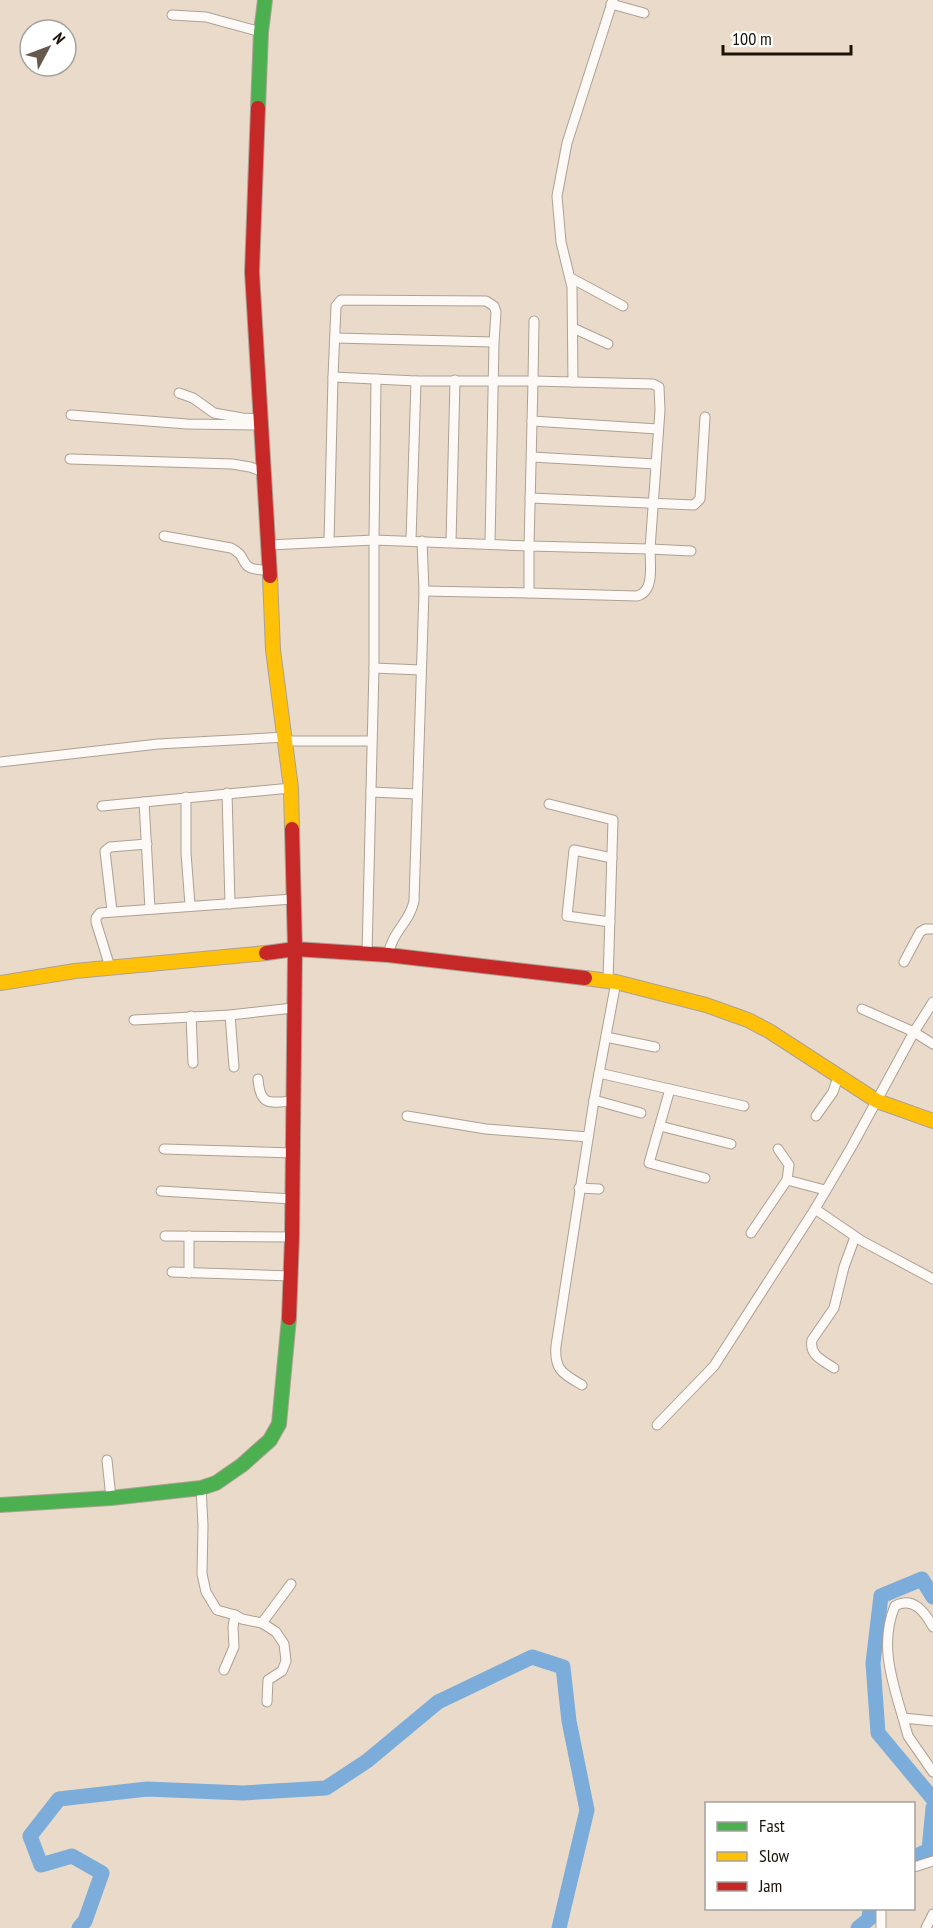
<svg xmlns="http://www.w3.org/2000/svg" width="933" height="1928" viewBox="0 0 933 1928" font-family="'PT Sans Narrow',sans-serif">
	<rect width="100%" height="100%" fill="#eadac9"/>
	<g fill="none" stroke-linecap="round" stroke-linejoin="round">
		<!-- river -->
		<g stroke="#7bacda" stroke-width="15">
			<path d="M933 1597 922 1579 881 1596 873 1663 878 1733 933 1799"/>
			<path d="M914 1857 929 1850 933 1808"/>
			<path d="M79 1928 85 1921 102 1873 72 1856 41 1865 30 1836 59 1799 147 1789 243 1793 326 1788 367 1761 438 1702 532 1657 563 1667 569 1721 587 1810 559 1928"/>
			<path d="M858 1928 869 1919 870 1908"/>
		</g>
		<!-- street casing -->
		<g stroke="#ada194" stroke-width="11">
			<g id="street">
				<path d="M611 4 644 13"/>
				<path d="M172 15 206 17 261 32"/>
				<path d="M571 278 623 306"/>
				<path d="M573 328 608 344"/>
				<path d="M335 338 494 342"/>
				<path d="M333 377 336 306 341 300 486 301 494 306 496 312 494 342 490 543"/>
				<path d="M179 393 193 398 214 413 242 418 260 419"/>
				<path d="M71 415 187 424 261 425"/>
				<path d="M532 421 658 429"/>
				<path d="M532 457 655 464"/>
				<path d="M70 459 232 464 250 467 264 472"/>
				<path d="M530 498 694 505 700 499 705 417"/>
				<path d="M164 536 231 548C252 558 234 571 271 570"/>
				<path d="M411 540 416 381"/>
				<path d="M329 542 333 377 416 381H533L534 321"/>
				<path d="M451 542 455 380"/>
				<path d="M269 545 374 540 376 379"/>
				<path d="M424 591 529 593V546L650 549 660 410 659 387 653 384 573 382"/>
				<path d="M529 593 637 596C655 592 650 564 650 549L691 551"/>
				<path d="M374 668 421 670"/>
				<path d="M286 741H371"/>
				<path d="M0 762 158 744 286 737"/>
				<path d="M371 792 417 794"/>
				<path d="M227 793 230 904"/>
				<path d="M186 797V853L190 905"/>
				<path d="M144 802 150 909"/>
				<path d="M549 804 613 820 608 981"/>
				<path d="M102 806 291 788"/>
				<path d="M112 911 105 851 110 847 147 844"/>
				<path d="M610 922 567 916 574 850 612 858"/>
				<path d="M367 953 374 668V540L529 546 533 381 573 382 572 287 561 242 557 196 567 143 613 0"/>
				<path d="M388 955C393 930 410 922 414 901L424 591 422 541"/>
				<path d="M904 962 920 932 925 929H933"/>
				<path d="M110 967 96 922V918L100 913 293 899"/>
				<path d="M862 1009 914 1032 933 1044"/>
				<path d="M230 1015 234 1067"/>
				<path d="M191 1016 193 1063"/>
				<path d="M134 1020 230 1015 293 1008"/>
				<path d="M606 1037 655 1047"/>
				<path d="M599 1073 744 1106"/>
				<path d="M258 1079C260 1106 269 1103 292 1101"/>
				<path d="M670 1089 649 1163 705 1178"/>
				<path d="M594 1100 641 1113"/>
				<path d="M407 1116 486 1129 588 1137"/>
				<path d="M816 1116 833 1092 838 1077"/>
				<path d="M660 1126 731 1144"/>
				<path d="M164 1149 292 1153"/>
				<path d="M778 1149 789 1165 787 1180"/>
				<path d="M579 1188 599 1189"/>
				<path d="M161 1191 292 1199"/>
				<path d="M815 1209 862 1241 933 1279"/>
				<path d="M751 1233 787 1180 825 1190"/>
				<path d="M165 1236 292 1237"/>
				<path d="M189 1236V1273"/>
				<path d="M172 1272 291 1276"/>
				<path d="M834 1368C822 1360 809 1355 812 1340L834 1308 844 1267 855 1237"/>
				<path d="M582 1385C563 1374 554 1370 556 1346L594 1100 616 982"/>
				<path d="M657 1425 714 1366 815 1209 852 1146 914 1032 933 1002"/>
				<path d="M107 1460 111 1498"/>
				<path d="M201 1488 203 1525 202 1574 206 1592 217 1610 235 1615 242 1619 262 1623 276 1632 284 1644 286 1661 282 1671 268 1680 267 1702"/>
				<path d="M262 1623 291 1584"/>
				<path d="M224 1670 234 1647 233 1627 235 1615"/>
				<path d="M903 1718C892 1681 879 1643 895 1606 913 1596 925 1612 933 1627"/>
				<path d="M933 1721 903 1718 908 1736 933 1772"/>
				<path d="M914 1867 933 1861"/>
				<path d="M881 1928V1908"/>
				<path d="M926 1928 933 1914"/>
			</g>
		</g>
		<!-- fast casing -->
		<g stroke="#ada194" stroke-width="16">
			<g id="fast">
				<path d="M258 108 261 32 265 0"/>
				<path d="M0 1505 111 1498 201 1488 216 1483 242 1465 270 1440 279 1424 289 1318"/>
			</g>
		</g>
		<!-- slow casing -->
		<g stroke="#ada194" stroke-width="16">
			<g id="slow">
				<path d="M270 576 273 650 291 788 292 829"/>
				<path d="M585 978 616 982 706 1005 748 1020 769 1031 877 1101 933 1121"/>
				<path d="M0 983 75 971 266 953"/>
			</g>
		</g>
		<!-- jam casing -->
		<g stroke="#ada194" stroke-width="16">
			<g id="jam">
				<path d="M258 108 252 272 270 576"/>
				<path d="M266 953 295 949 388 955 585 978"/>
				<path d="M289 1318 292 1237 295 949 292 829"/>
			</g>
		</g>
		<!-- street -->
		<use href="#street" stroke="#fcf9f7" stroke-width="9"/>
		<!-- fast -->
		<use href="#fast" stroke="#4caf50" stroke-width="14"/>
		<!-- slow -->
		<use href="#slow" stroke="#ffc107" stroke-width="14"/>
		<!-- jam -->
		<use href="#jam" stroke="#c62828" stroke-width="14"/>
	</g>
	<!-- legend -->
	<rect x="705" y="1802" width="210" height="108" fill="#ffffff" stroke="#a5a19d" stroke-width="1.5"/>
	<rect x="717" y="1822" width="30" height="9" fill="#4caf50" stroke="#a5a19d" stroke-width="1.5"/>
	<text x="759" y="1832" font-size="18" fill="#1d1409">Fast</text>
	<rect x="717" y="1852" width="30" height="9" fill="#ffc107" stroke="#a5a19d" stroke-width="1.5"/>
	<text x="759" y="1862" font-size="18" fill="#1d1409">Slow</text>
	<rect x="717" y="1882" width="30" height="9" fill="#c62828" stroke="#a5a19d" stroke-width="1.5"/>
	<text x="759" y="1892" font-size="18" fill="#1d1409">Jam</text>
	<!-- north arrow -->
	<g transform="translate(48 48) rotate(49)"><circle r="28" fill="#ffffff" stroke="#a5a19d" stroke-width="1.5"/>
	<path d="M0-4.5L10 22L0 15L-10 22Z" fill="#65594c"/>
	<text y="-9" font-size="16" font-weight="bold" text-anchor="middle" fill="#1d1409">N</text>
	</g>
	<!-- scale -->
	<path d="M723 45v9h128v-9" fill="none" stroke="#1d1409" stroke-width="3"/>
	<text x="732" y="45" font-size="18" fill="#1d1409" stroke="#ffffff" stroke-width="4.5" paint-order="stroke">100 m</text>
</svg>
